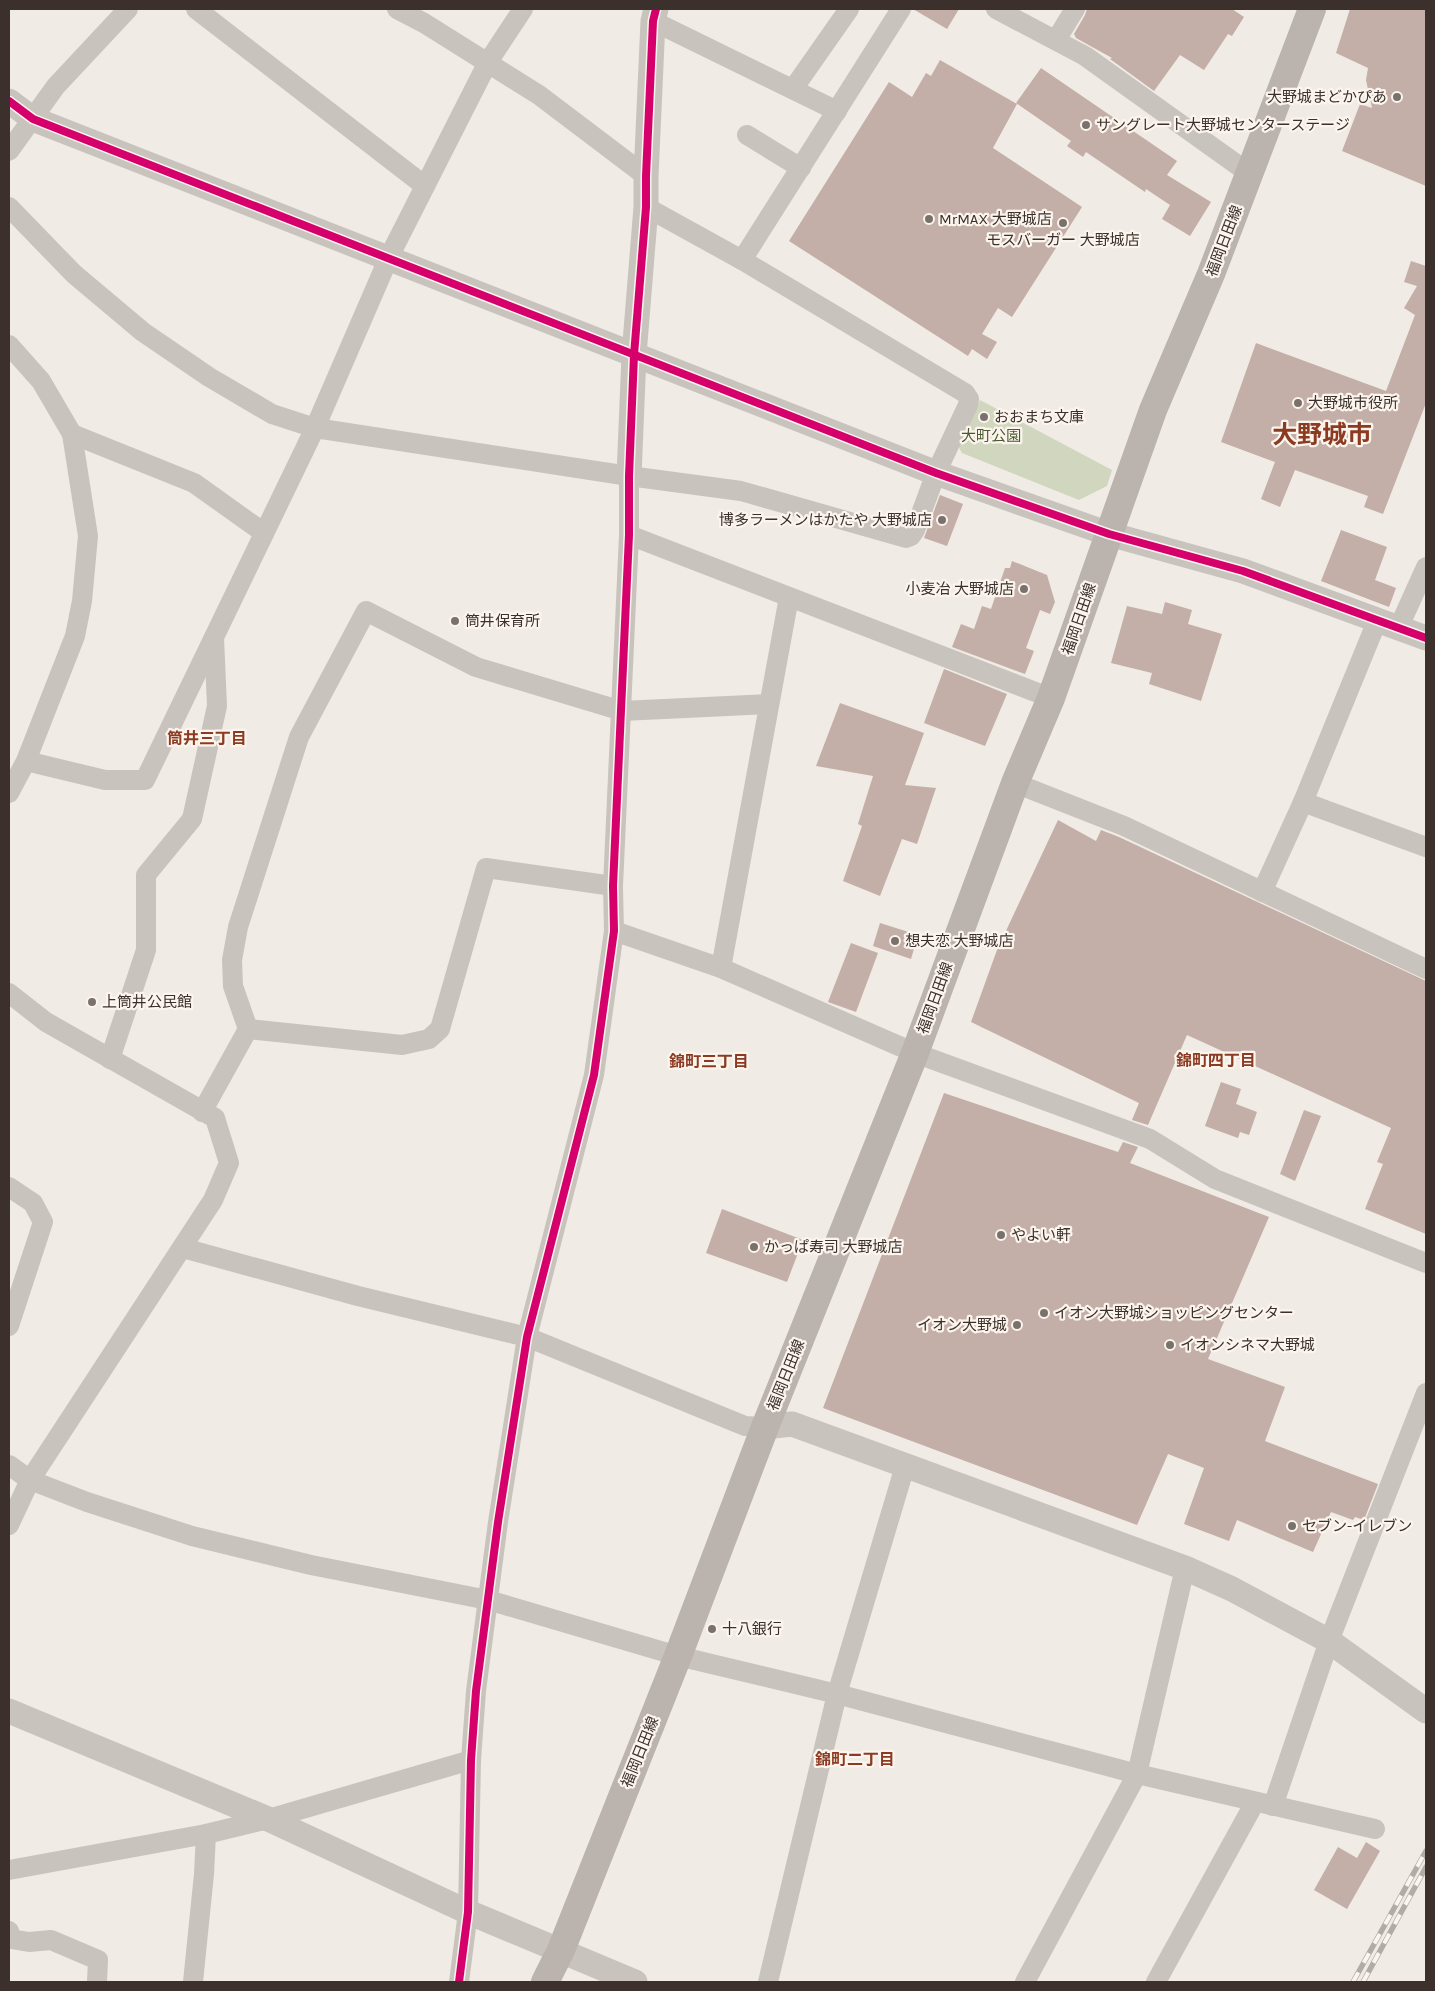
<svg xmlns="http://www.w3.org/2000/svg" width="1435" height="1991" viewBox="0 0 1435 1991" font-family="Karla,'Noto Sans JP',sans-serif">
	<rect width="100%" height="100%" fill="#f0ebe5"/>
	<!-- green -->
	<path fill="#d1d6bf" d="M980 400 1112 470 1107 486 1079 500 962 453 957 444Z"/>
	<!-- building -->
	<g fill="#c3afa7">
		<path d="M913 9H959L947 29Z"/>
		<path d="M1087 9H1232L1244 17 1232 36 1228 34 1204 70 1180 55 1154 91 1110 59 1112 58 1076 38 1074 34 1085 15Z"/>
		<path d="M1350 9H1426V186L1342 151 1360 104 1372 108 1366 80 1368 68 1336 53Z"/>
		<path d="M940 60 1017 104 993 148 1082 207 1012 317 998 308 982 334 997 342 987 359 972 349 968 356 789 241 889 82 912 97 926 73 931 76Z"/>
		<path d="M1041 68 1177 161 1167 175 1211 202 1190 236 1162 219 1170 205 1146 189 1145 192 1086 152 1083 157 1067 146 1071 141 1016 103Z"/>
		<path d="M1411 261 1426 266V403L1383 514 1364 507 1368 496 1295 470 1280 507 1261 499 1275 462 1221 442 1256 343 1386 391 1415 315 1404 308 1417 286 1404 282Z"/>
		<path d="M940 495 963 504 947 546 924 538Z"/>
		<path d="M1341 530 1387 547 1375 580 1396 588 1389 607 1321 581Z"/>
		<path d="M1012 561 1047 575 1055 602 1050 614 1040 610 1026 648 1034 651 1025 674 952 647 961 624 974 629 982 606 991 609 1005 568H1010Z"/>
		<path d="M1165 602 1192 610 1188 624 1222 634 1201 701 1149 684 1152 673 1111 663 1127 606 1162 614Z"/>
		<path d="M944 669 1007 694 985 746 924 723Z"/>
		<path d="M840 703 924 733 905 785 936 788 917 844 902 839 880 896 843 881 862 826 858 824 873 776 816 766Z"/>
		<path d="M1058 820 1096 841 1101 830 1119 837 1426 981V1234L1365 1209 1383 1164 1377 1162 1391 1128 1187 1035 1148 1125 1132 1120 1139 1103 971 1022 997 950Z"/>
		<path d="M880 923 918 935 911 959 873 946Z"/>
		<path d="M851 943 878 953 856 1012 828 1002Z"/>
		<path d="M1221 1082 1241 1089 1236 1104 1257 1112 1249 1135 1240 1132 1238 1138 1205 1126Z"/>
		<path d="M944 1093 1118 1152 1123 1142 1138 1147 1130 1163 1269 1217 1208 1359 1285 1387 1265 1441 1378 1484 1364 1520 1355 1517 1353 1520 1331 1512 1313 1552 1237 1520 1229 1541 1184 1524 1204 1468 1168 1454 1137 1525 823 1408Z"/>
		<path d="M1304 1110 1321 1116 1295 1181 1280 1174Z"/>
		<path d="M722 1209 803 1240 787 1282 706 1253Z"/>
		<path d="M1366 1842 1380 1851 1347 1909 1314 1890 1338 1847 1357 1858Z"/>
	</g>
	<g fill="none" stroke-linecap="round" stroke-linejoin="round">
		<!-- minor -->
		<g stroke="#c9c3be" stroke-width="20">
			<path d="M196 9 425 186"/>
			<path d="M397 9 424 23 539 95 646 176"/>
			<path d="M996 9 1085 56 1250 174"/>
			<path d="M653 21 837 111"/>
			<path d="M1056 40 1075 9"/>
			<path d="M793 89 849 9"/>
			<path d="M747 135 801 168"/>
			<path d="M9 151 56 86 128 9"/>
			<path d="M9 207 74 274 143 332 209 377 272 414 315 428 629 476 741 491 906 538 911 536 915 530 936 473 968 405 969 399 965 393 742 260 646 207"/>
			<path d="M742 260 901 9"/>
			<path d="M9 345 41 381 72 434 88 536 82 601 75 636 26 761 9 793"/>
			<path d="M72 434 194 483 264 533"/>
			<path d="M629 535 1051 698"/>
			<path d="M1398 629 1426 567"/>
			<path d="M26 761 105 780H145L315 428 389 257 488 62 523 9"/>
			<path d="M1015 783 1124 826 1426 969"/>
			<path d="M1303 802 1426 847"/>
			<path d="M1262 892 1303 802 1377 621"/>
			<path d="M614 931 721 968 915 1053 1150 1139 1215 1179 1426 1263"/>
			<path d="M721 968 789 597"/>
			<path d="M9 993 46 1022 215 1118 229 1163 213 1200 30 1480 9 1525"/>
			<path d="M248 1029 402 1045 429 1039 440 1029 486 868 613 886"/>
			<path d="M110 1059 146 950V875L192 819 217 706 214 638"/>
			<path d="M202 1112 248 1029 233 986 232 960 238 927 299 737 366 611 476 667 622 711 769 704"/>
			<path d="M9 1187 33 1203 43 1222 9 1326"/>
			<path d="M183 1248 358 1296 527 1337 745 1426 765 1427"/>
			<path d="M9 1465 30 1480 87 1502 192 1536 311 1565 488 1600 678 1656 837 1694 1137 1774 1375 1829"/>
			<path d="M1273 1806 1329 1641 1426 1393"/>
			<path d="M9 1870 206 1834 268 1819 471 1760"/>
			<path d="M9 1931 11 1939 29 1942 51 1940 98 1960 97 1982"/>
			<path d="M193 1982 204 1874 206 1834"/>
			<path d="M459 1982 468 1912 471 1760 476 1691 498 1522 527 1337 594 1075 614 931 613 886 629 535V476"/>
			<path d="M768 1982 837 1694 905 1466"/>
			<path d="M1025 1982 1137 1774 1185 1568"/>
			<path d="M1156 1982 1255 1802"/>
		</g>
		<!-- tertiary -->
		<g stroke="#c9c3be" stroke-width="25">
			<path d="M9 101 33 119 936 473 1109 534 1243 571 1426 638"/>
			<path d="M629 476 634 355 646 207V176L653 21 656 9"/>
			<path d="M765 1427 792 1424 1185 1568 1232 1589 1329 1641 1426 1711"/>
			<path d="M9 1711 268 1819 468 1912 635 1982"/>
		</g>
		<!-- secondary -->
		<path stroke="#bab3ae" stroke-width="28" d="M545 1982 561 1950 678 1656 765 1427 915 1053 1015 783 1051 698 1153 410 1211 274 1312 9"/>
		<!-- rail casing -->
		<g stroke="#b1aca8" stroke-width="5.5">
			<g id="rail">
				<path d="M1353 1982 1426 1851"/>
				<path d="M1363 1982 1426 1867"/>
			</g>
		</g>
		<!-- rail -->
		<use href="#rail" stroke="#fbf5ee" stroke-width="4" stroke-dasharray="11" stroke-linecap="butt"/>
		<!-- cycleway casing -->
		<g stroke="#fbf5ee" stroke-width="11">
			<g id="cycleway">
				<path d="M9 101 33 119 936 473 1109 534 1243 571 1426 638"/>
				<path d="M459 1982 468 1912 471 1760 476 1691 498 1522 527 1337 594 1075 614 931 613 886 629 535V476L634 355 646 207V176L653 21 656 9"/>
			</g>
		</g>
		<!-- cycleway -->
		<use href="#cycleway" stroke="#d6006c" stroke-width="8"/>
	</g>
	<!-- markers -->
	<g fill="#7a716c" stroke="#fbf5ee" stroke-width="2">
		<circle cx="1397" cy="97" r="5"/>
		<circle cx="1086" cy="125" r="5"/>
		<circle cx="929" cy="219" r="5"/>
		<circle cx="1063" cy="223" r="5"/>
		<circle cx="1298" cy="403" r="5"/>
		<circle cx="984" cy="417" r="5"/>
		<circle cx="942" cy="520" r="5"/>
		<circle cx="1024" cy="589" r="5"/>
		<circle cx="455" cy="621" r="5"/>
		<circle cx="895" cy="941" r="5"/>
		<circle cx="92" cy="1002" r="5"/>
		<circle cx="1001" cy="1235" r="5"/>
		<circle cx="754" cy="1247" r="5"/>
		<circle cx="1044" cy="1313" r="5"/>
		<circle cx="1017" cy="1325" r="5"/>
		<circle cx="1170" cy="1345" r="5"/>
		<circle cx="1292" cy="1526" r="5"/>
		<circle cx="712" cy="1629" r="5"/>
	</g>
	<g text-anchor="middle" stroke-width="4.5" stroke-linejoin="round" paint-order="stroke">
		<!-- poi labels -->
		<g font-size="15" fill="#3b302b" stroke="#fbf5ee" text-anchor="start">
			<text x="1387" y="102" text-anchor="end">大野城まどかぴあ</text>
			<text x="1096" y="130">サングレート大野城センターステージ</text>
			<text x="939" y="224">MrMAX 大野城店</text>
			<text x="1063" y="245" text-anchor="middle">モスバーガー 大野城店</text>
			<text x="1308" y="408">大野城市役所</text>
			<text x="994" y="422">おおまち文庫</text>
			<text x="932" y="525" text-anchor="end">博多ラーメンはかたや 大野城店</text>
			<text x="1014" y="594" text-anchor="end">小麦冶 大野城店</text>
			<text x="465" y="626">筒井保育所</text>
			<text x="905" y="946">想夫恋 大野城店</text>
			<text x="102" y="1007">上筒井公民館</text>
			<text x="1011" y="1240">やよい軒</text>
			<text x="764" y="1252">かっぱ寿司 大野城店</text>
			<text x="1054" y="1318">イオン大野城ショッピングセンター</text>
			<text x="1007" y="1330" text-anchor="end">イオン大野城</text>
			<text x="1180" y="1350">イオンシネマ大野城</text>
			<text x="1302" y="1531">セブン-イレブン</text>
			<text x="722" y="1634">十八銀行</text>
		</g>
		<!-- street labels -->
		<g font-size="15" fill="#3b302b" stroke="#fbf5ee">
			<text transform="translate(1224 241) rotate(-69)" y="5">福岡日田線</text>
			<text transform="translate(1079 619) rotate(-71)" y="5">福岡日田線</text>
			<text transform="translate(935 998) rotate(-70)" y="5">福岡日田線</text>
			<text transform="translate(786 1375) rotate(-68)" y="5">福岡日田線</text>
			<text transform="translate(640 1752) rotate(-68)" y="5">福岡日田線</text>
		</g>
		<!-- park labels -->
		<g font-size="15" fill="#4a5a2e" stroke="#fbf5ee">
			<text x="991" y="441">大町公園</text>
		</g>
		<!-- neighbourhood labels -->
		<g font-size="16" font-weight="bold" fill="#8c3b22" stroke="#fbf5ee">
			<text x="207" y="744">筒井三丁目</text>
			<text x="1216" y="1066">錦町四丁目</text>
			<text x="709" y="1067">錦町三丁目</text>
			<text x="855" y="1765">錦町二丁目</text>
		</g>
		<!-- town labels -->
		<g font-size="25" font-weight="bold" fill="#8c3b22" stroke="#fbf5ee">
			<text x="1322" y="443">大野城市</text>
		</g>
	</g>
	<!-- border -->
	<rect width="1435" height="1991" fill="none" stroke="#3b302b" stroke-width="20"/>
</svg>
